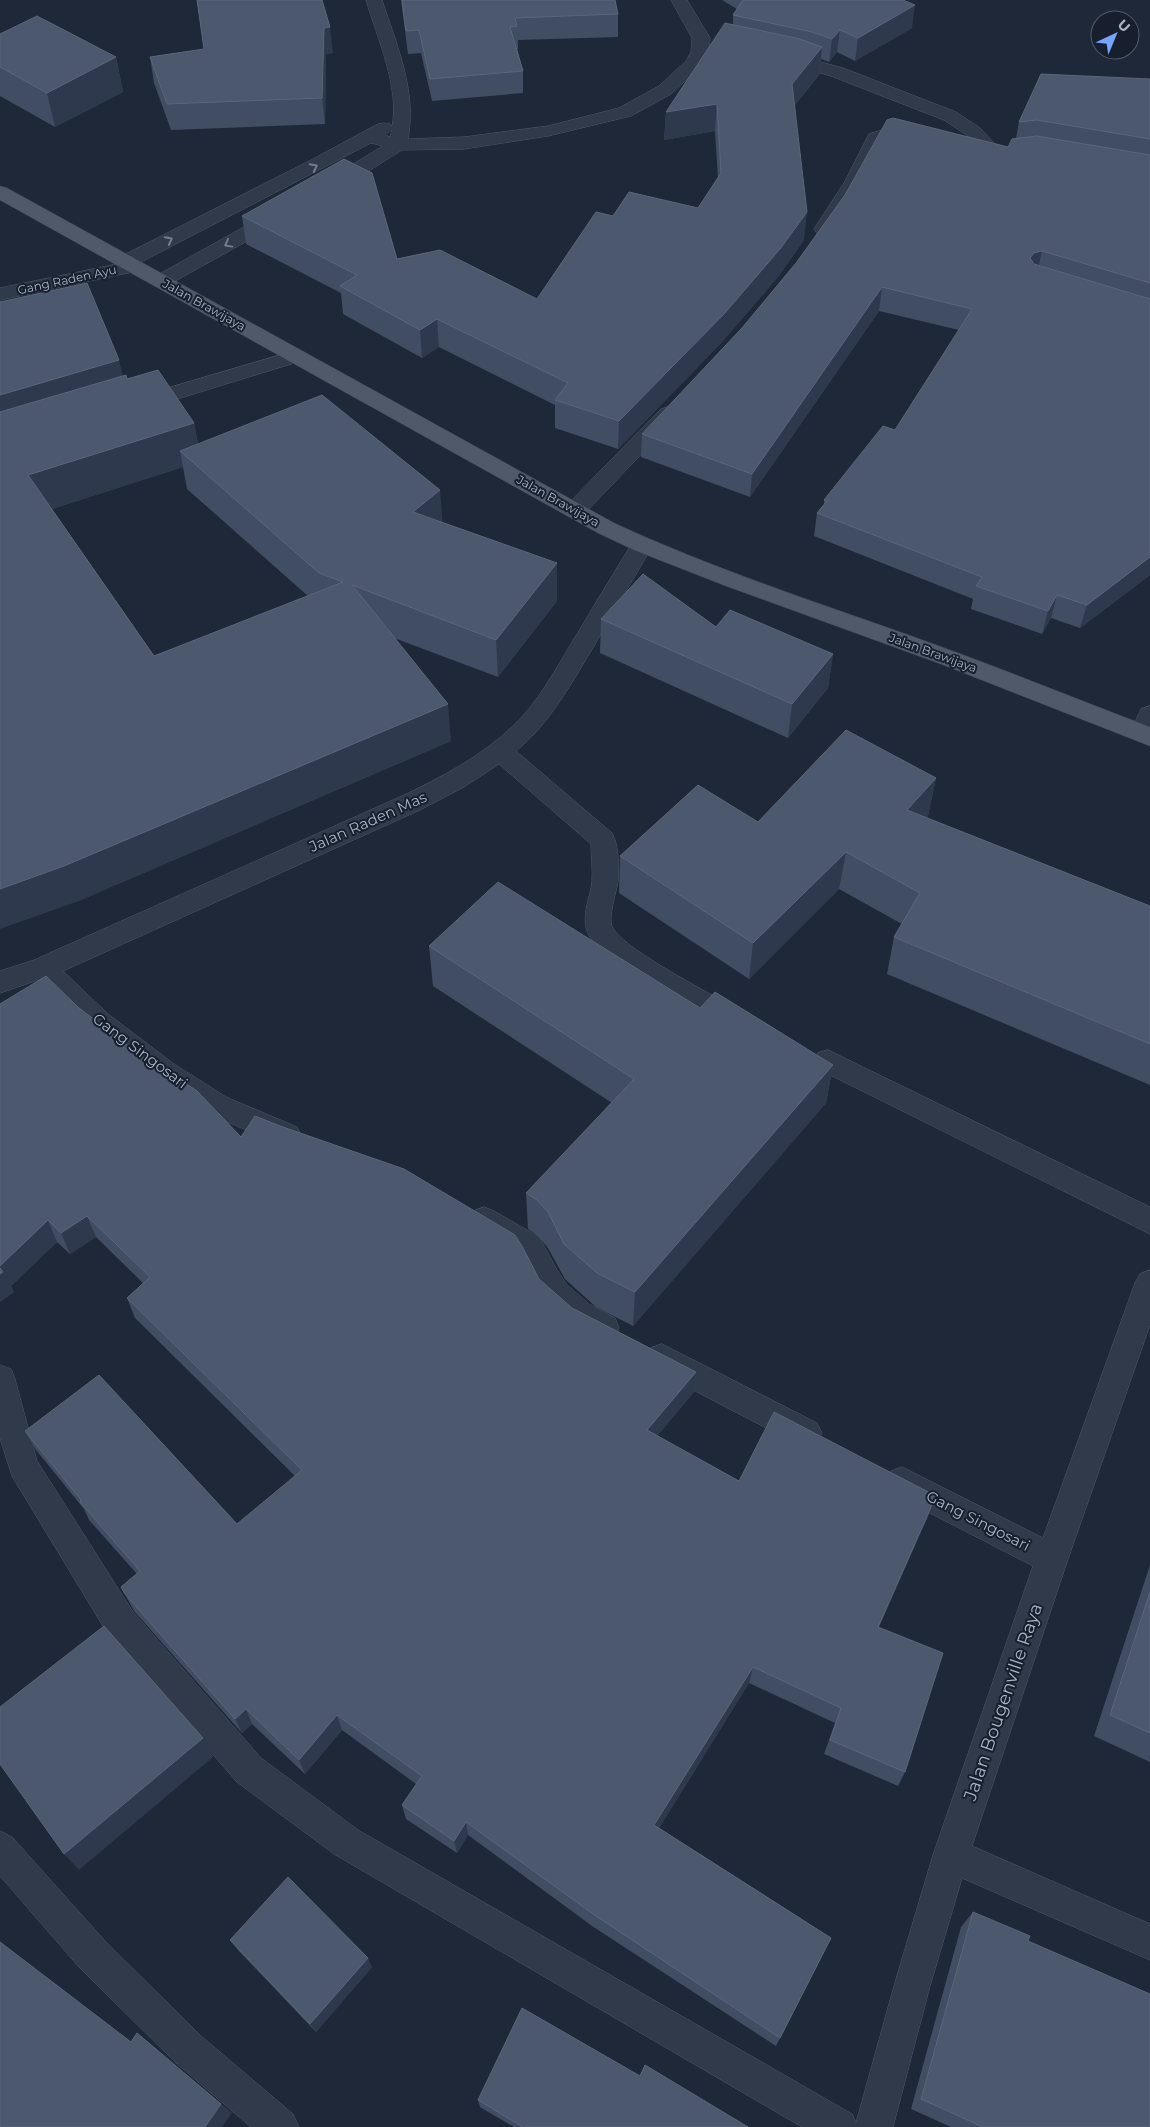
<svg xmlns="http://www.w3.org/2000/svg" width="1150" height="2127" viewBox="0 0 1150 2127" font-family="Montserrat,sans-serif">
	<rect width="100%" height="100%" fill="#1e2839"/>
	<g fill="none" stroke-linecap="round" stroke-linejoin="round">
		<!-- minor casing -->
		<g stroke="#4f5768" stroke-width="1">
			<g id="minor">
				<path d="M366 0H382C397 46 417 91 408 139L464 137 548 126 619 108 659 86 686 61 691 52 692 38 671 0H687L710 38 709 52 699 68 671 94 631 116 548 136 464 149 402 150 338 190 331 192 324 190 322 186 324 182 383 146 371 143 141 262 145 266 142 270 0 300V288L117 264 115 262 118 258 313 159 378 124 384 123 390 124 392 127C400 88 377 37 366 0ZM392 130 390 137 385 135Z"/>
				<path d="M783 52 843 68 956 112 980 128 1005 155 1003 159 996 161 989 159 968 136 944 120 831 76 777 61 774 57 777 53Z"/>
				<path d="M894 128 920 134 923 138 920 142C908 145 895 135 883 141L862 183 831 233 824 235 817 233 814 229 844 183 869 134 885 129Z"/>
				<path d="M278 210 285 212 288 216 285 220 168 285 161 287 154 285 151 281 154 277 271 212Z"/>
				<path d="M297 350 304 352 307 356 304 360 138 411 131 409 128 404 131 399Z"/>
				<path d="M668 407 675 409 679 414 675 419 583 515 575 517 567 515 564 510 567 505 661 409Z"/>
				<path d="M642 538 650 540 653 545C633 580 611 615 591 651 569 687 549 724 516 751L612 833C619 845 619 868 618 882 616 892 608 918 612 927 622 947 696 986 719 999L722 1007 719 1015 709 1018 699 1015C674 999 590 956 586 927 583 912 590 897 592 882 593 870 591 856 591 844L499 764 464 787 420 810 63 971 108 1014 174 1064 226 1097 297 1127 301 1135 297 1143 287 1147 206 1113 154 1080 88 1030 38 980 0 993V971L34 960 402 796C442 777 482 756 514 725 538 702 554 672 571 644 592 609 613 574 634 540Z"/>
				<path d="M1150 706V739L1142 742 1133 739 1130 733 1141 709Z"/>
				<path d="M828 1050 1150 1207V1234L818 1069 814 1061 818 1053Z"/>
				<path d="M484 1207 494 1211 539 1237 557 1270 567 1285 589 1304 615 1318 619 1328 615 1338 604 1342C576 1331 547 1313 534 1285 529 1276 526 1262 518 1255 503 1242 479 1239 469 1220L474 1211Z"/>
				<path d="M1150 1270V1325L1068 1559 972 1846 1150 1924V1960L962 1878 930 1986 893 2127H802L334 1854 237 1782 109 1636 12 1476 0 1438V1365L11 1369 15 1379 37 1461 133 1612 261 1758 358 1830 852 2114 856 2123 894 1986 933 1855 1033 1566 891 1493 886 1482 891 1471 902 1467 1043 1538 1135 1283 1140 1274Z"/>
				<path d="M662 1344 817 1423 822 1433 817 1443 806 1447 795 1443 651 1368 647 1358 651 1348Z"/>
				<path d="M0 1831 12 1837 105 1941 201 2036 293 2114 299 2127H251L175 2062 79 1967 0 1876Z"/>
			</g>
		</g>
		<!-- major casing -->
		<g stroke="#3b4353" stroke-width="1">
			<path id="major" d="M0 186 7 188 614 523C711 568 813 601 914 637 993 665 1071 697 1150 727V746L941 664 726 586 634 550 598 533 0 200Z"/>
		</g>
		<!-- minor -->
		<use href="#minor" fill="#313a4a" fill-rule="evenodd"/>
		<!-- major -->
		<use href="#major" fill="#4f596a" fill-rule="evenodd"/>
	</g>
	<!-- wall -->
	<g fill="#414d62" fill-rule="evenodd">
		<path d="M401 0H615L618 14V37L518 40V49H517L523 71V93L432 101 421 53 408 54Z"/>
		<path d="M722 0H903L912 28 855 61 837 52 829 62 821 59 819 75 795 105 804 240 778 277 722 342 618 449 555 428V405L439 347 422 358 343 314 341 293 246 244 242 216 537 299 613 216 698 208 718 178 715 131 664 140 666 112 733 24V15L737 9Z"/>
		<path d="M0 34 116 57 123 92 55 127 0 96Z"/>
		<path d="M333 53 326 54 325 124 171 130 154 83 150 57Z"/>
		<path d="M1150 79V575L1080 628 1051 618 1042 634 971 609 973 599 814 536 817 513 824 505V500L895 430 959 330 879 311 750 497 641 457 642 434 1008 147 1016 138 1019 122Z"/>
		<path d="M0 302 123 376 194 423 198 444 442 522 557 601 498 677 394 638 451 741 76 902ZM183 467 187 489 308 596 154 656 52 509Z"/>
		<path d="M601 619 716 627 833 654 828 688 788 738 600 653Z"/>
		<path d="M936 778 928 816 926 818 1150 906V1085L887 974 894 937 902 924 839 889 749 979 619 893 620 856Z"/>
		<path d="M429 946 700 1008 833 1065 826 1103 633 1326 596 1307 565 1279 548 1248 538 1236 528 1229 526 1193 612 1103 433 986Z"/>
		<path d="M79 1008 117 1039 241 1137 539 1279 572 1308 696 1372 694 1392 657 1436 739 1481 929 1514 879 1627 905 1772 898 1786 824 1754 835 1723 749 1683 659 1828 831 1938 776 2046 592 1926 468 1835 457 1853 406 1819 402 1805 416 1784 342 1730 305 1774 252 1724 242 1733 134 1611 121 1587 137 1574 89 1520 84 1509 36 1450 25 1431 237 1524 295 1476 135 1318 127 1298 143 1283 96 1237 70 1254 57 1242 11 1286 14 1292 0 1302Z"/>
		<path d="M1150 1565V1762L1094 1736Z"/>
		<path d="M973 1912 1028 1941 1150 2127H951L911 2109 961 1927Z"/>
		<path d="M230 1940 372 1967 316 2032 238 1950Z"/>
		<path d="M640 2076 748 2127H514L480 2107 478 2100Z"/>
	</g>
	<!-- shaded-wall -->
	<g fill="#2e394d">
		<path d="M915 5 912 28 855 61 858 38Z"/>
		<path d="M330 27 333 53 326 54 325 124 322 98 324 28Z"/>
		<path d="M840 30 837 52 829 62 832 39Z"/>
		<path d="M822 47 819 75 790 111 792 84Z"/>
		<path d="M116 57 123 92 55 127 47 93Z"/>
		<path d="M717 104 715 131 664 140 666 112Z"/>
		<path d="M807 212 804 240 778 277 722 342 618 449 619 421Z"/>
		<path d="M1042 251 1037 274 1030 258 1034 253Z"/>
		<path d="M882 287 879 311 750 497 752 474Z"/>
		<path d="M437 319 439 347 422 358 420 330Z"/>
		<path d="M119 360 128 398 0 436V395Z"/>
		<path d="M194 423 201 461 180 451 183 467 39 513 28 475Z"/>
		<path d="M440 490 443 528 413 512Z"/>
		<path d="M1150 557V575L1080 628 1087 605Z"/>
		<path d="M557 563V601L498 677 496 640Z"/>
		<path d="M1057 595 1051 618 1042 634 1048 611Z"/>
		<path d="M833 654 828 688 788 738 792 704Z"/>
		<path d="M448 704 451 741 76 902 0 929V889Z"/>
		<path d="M936 778 928 816 899 848 907 810Z"/>
		<path d="M846 852 839 889 749 979 753 943Z"/>
		<path d="M833 1065 826 1103 633 1326 635 1292Z"/>
		<path d="M87 1216 96 1237 70 1254 61 1233Z"/>
		<path d="M48 1220 57 1242 11 1286 14 1292 0 1302V1266Z"/>
		<path d="M696 1372 694 1392 646 1449 647 1430Z"/>
		<path d="M936 1496 929 1514 872 1643 878 1627Z"/>
		<path d="M753 1667 749 1683 653 1838 654 1825Z"/>
		<path d="M246 1709 252 1724 242 1733 235 1719Z"/>
		<path d="M337 1715 342 1730 305 1774 299 1760Z"/>
		<path d="M203 1738 213 1757 79 1870 64 1854Z"/>
		<path d="M466 1822 468 1835 457 1853 454 1841Z"/>
		<path d="M368 1958 372 1967 316 2032 310 2024Z"/>
		<path d="M221 2104 232 2113 222 2127H205Z"/>
	</g>
	<!-- building -->
	<g fill="#4c586d" stroke="#5b667b">
		<path d="M197 0H322L330 27 324 28 322 98 167 104 150 57 204 49Z"/>
		<path d="M402 0H615L618 14 515 18 517 26 510 27 523 71 430 79 419 30 406 31Z"/>
		<path d="M743 0H903L915 5 858 38 840 30 832 39 812 32 733 15Z"/>
		<path d="M37 16 116 57 47 93 0 67V34Z"/>
		<path d="M725 23 800 39 822 47 792 84 807 212 780 249 724 314 619 421 555 400 568 383 437 319 420 330 340 286 357 275 242 216 344 159 372 173 397 259 440 250 537 299 596 212 613 216 629 192 698 208 721 173 717 104 666 112Z"/>
		<path d="M1041 74 1150 79V139L1037 120 1019 122Z"/>
		<path d="M893 118 1008 147 1012 139 1037 136 1150 155V283L1042 251 1034 253 1030 258 1034 264 1150 299V557L1087 605 1057 595 1048 611 976 586 982 577 817 513 827 501 824 500 883 426 895 430 972 309 882 287 752 474 642 434 742 328 796 263 845 195 887 120Z"/>
		<path d="M87 283 119 360 0 395V302Z"/>
		<path d="M158 370 194 423 28 475 154 656 343 582 319 573 180 451 322 395 440 490 413 512 557 563 496 640 352 585 448 704 64 866 0 889V412L126 375 127 379Z"/>
		<path d="M643 574 716 627 730 610 833 654 792 704 601 619Z"/>
		<path d="M846 730 936 778 907 810 1150 906V1044L894 937 920 893 846 852 753 943 620 856 698 785 758 822Z"/>
		<path d="M498 882 700 1008 715 992 833 1065 635 1292 597 1273 564 1244 548 1212 537 1200 526 1193 634 1079 429 946Z"/>
		<path d="M46 976 79 1008 108 1030 117 1039 118 1038 172 1080 176 1077 197 1091 241 1137 255 1116 280 1126 404 1169 515 1235 522 1246 539 1279 572 1308 696 1372 647 1430 739 1481 774 1412 936 1496 878 1627 943 1653 905 1772 830 1740 841 1708 753 1667 654 1825 831 1938 780 2038 593 1914 466 1822 454 1841 402 1805 422 1776 337 1715 299 1760 246 1709 235 1719 125 1594 121 1587 140 1571 80 1502 81 1500 25 1431 99 1375 237 1524 302 1470 127 1298 150 1277 87 1216 61 1233 48 1220 0 1266V1004Z"/>
		<path d="M0 1268 3 1272 0 1274Z"/>
		<path d="M1150 1592V1733L1110 1715Z"/>
		<path d="M104 1626 203 1738 64 1854 0 1764V1707Z"/>
		<path d="M288 1877 368 1958 310 2024 230 1940Z"/>
		<path d="M973 1912 1030 1936 1028 1941 1150 1994V2127H983L921 2099Z"/>
		<path d="M0 1942 131 2042 137 2033 221 2104 205 2127H0Z"/>
		<path d="M522 2008 640 2076 645 2065 748 2127H523L478 2100Z"/>
	</g>
	<!-- one-way arrows -->
	<defs><path id="oneway-chevron" d="M-2-3.5L2.5 0L-2 3.5" fill="none" stroke-width="1.6" stroke-linecap="round" stroke-linejoin="round" transform="scale(1.25)"/></defs>
	<g stroke="#747d8f">
		<use href="#oneway-chevron" transform="translate(314 167) rotate(-27)"/>
		<use href="#oneway-chevron" transform="translate(169 240) rotate(-27)"/>
		<use href="#oneway-chevron" transform="translate(228 244) rotate(151)"/>
	</g>
	<g text-anchor="middle" stroke-width="4" stroke-linejoin="round" paint-order="stroke">
		<!-- far-street labels -->
		<g font-size="12" fill="#abb4c7" stroke="#171f2e">
			<text transform="translate(67 280) rotate(-12)" y="4">Gang Raden Ayu</text>
			<text transform="translate(204 305) rotate(29)" y="4">Jalan Brawijaya</text>
			<text transform="translate(558 501) rotate(29)" y="4">Jalan Brawijaya</text>
			<text transform="translate(933 653) rotate(20)" y="4">Jalan Brawijaya</text>
		</g>
		<!-- street labels -->
		<g font-size="15" fill="#abb4c7" stroke="#171f2e">
			<text transform="translate(368 822) rotate(-24)" y="5">Jalan Raden Mas</text>
			<text transform="translate(140 1051) rotate(37)" y="5">Gang Singosari</text>
			<text transform="translate(978 1521) rotate(27)" y="5">Gang Singosari</text>
		</g>
		<!-- near-street labels -->
		<g font-size="18" fill="#abb4c7" stroke="#171f2e">
			<text transform="translate(1003 1702) rotate(-71)" y="6">Jalan Bougenville Raya</text>
		</g>
	</g>
	<!-- north arrow -->
	<g transform="translate(1115 35) rotate(44)"><circle r="24" fill="#171f2e" stroke="#525b6b"/>
	<path d="M0-4L9 19L0 12L-9 19Z" fill="#78a3ff"/>
	<text y="-8" font-size="14" font-weight="bold" text-anchor="middle" fill="#abb4c7">U</text>
	</g>
</svg>
